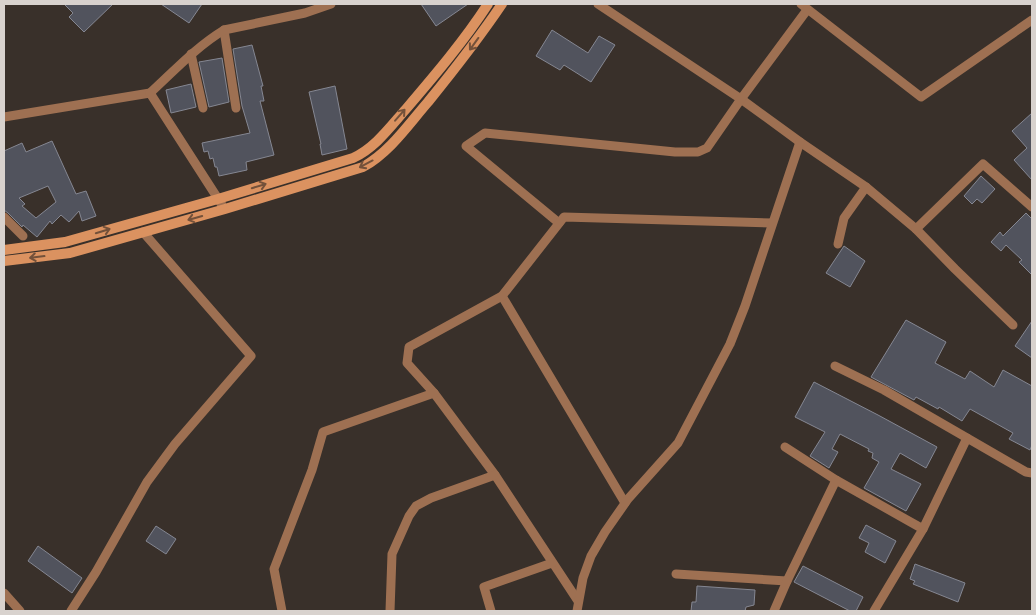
<svg xmlns="http://www.w3.org/2000/svg" width="1036" height="615" viewBox="0 0 1036 615" font-family="Arial,sans-serif">
	<rect width="100%" height="100%" fill="#39302a"/>
	<!-- building -->
	<g fill="#51535d" stroke="#858792" fill-rule="evenodd">
		<path d="M64 4H113L84 32 69 17 73 13Z"/>
		<path d="M161 4H202L189 23Z"/>
		<path d="M421 4H468L436 26Z"/>
		<path d="M552 30 588 53 599 36 615 45 591 82 564 65 560 70 536 56Z"/>
		<path d="M252 45 263 86H261L264 101H260L274 155 246 162 247 170 219 176 217 167H215L213 158 210 159 208 151 204 152 202 143 250 133 242 106 233 49Z"/>
		<path d="M222 58 229 102 209 107 199 62Z"/>
		<path d="M191 84 196 107 171 113 166 90Z"/>
		<path d="M335 86 347 149 322 155 320 144H321L309 92Z"/>
		<path d="M1032 113V180L1014 160 1027 148 1012 131Z"/>
		<path d="M52 141 76 194 86 191 96 216 82 221 79 211 69 222 61 215 52 224 50 221 37 237 23 225 22 227 8 213 4 210V151L22 143 26 152ZM48 186 56 202 36 218 22 206 25 204 19 198Z"/>
		<path d="M981 176 995 189 982 203 977 199 972 204 964 196Z"/>
		<path d="M1026 213 1032 219V275L1019 262 1022 260 1006 245 1001 251 991 242 1000 232 1003 236Z"/>
		<path d="M844 246 865 261 850 287 826 273Z"/>
		<path d="M906 320 946 342 935 363 965 379 970 371 994 387 1003 370 1032 386V445L1030 450 1009 439 1013 433 970 409 962 421 939 407 938 409 916 397 914 400 871 377Z"/>
		<path d="M1032 321V358L1015 346Z"/>
		<path d="M814 382 878 415 937 447 926 468 900 453 891 469 921 484 906 511 864 488 879 462 872 458 873 453 868 451 869 449 840 434 832 449 838 452 829 468 810 456 825 432 795 417Z"/>
		<path d="M866 525 896 541 885 563 865 552 869 543 859 538Z"/>
		<path d="M156 526 176 539 166 554 146 541Z"/>
		<path d="M38 546 82 578 72 593 28 561Z"/>
		<path d="M915 564 965 583 958 602 913 584 915 581 910 579Z"/>
		<path d="M803 566 863 597 856 611H850L794 582Z"/>
		<path d="M697 586 755 590 754 605 746 607 745 611H691L692 602H696Z"/>
	</g>
	<g fill="none" stroke-linecap="round" stroke-linejoin="round">
		<!-- street -->
		<g stroke="#9e7052" stroke-width="9">
			<path d="M598 4 741 99 800 142 866 187 916 229 955 269 1013 325"/>
			<path d="M801 4 921 97 1032 20"/>
			<path d="M224 30 236 108"/>
			<path d="M191 54 203 108"/>
			<path d="M4 117 150 93"/>
			<path d="M222 205 150 93C174 71 196 47 224 30L305 13 331 4"/>
			<path d="M4 217 23 236"/>
			<path d="M559 223 466 146 485 133 675 152H698L707 148 741 99 807 10"/>
			<path d="M916 229 983 164 1032 207"/>
			<path d="M838 244 844 218 866 187"/>
			<path d="M502 296 625 503"/>
			<path d="M835 366 884 390 1026 472 1032 473"/>
			<path d="M785 447 836 480 923 529"/>
			<path d="M676 574 787 581"/>
			<path d="M4 593 20 611"/>
			<path d="M578 601 495 475 434 393 407 363 409 347 502 296 564 217 772 223"/>
			<path d="M71 611 96 572 147 482 175 444 251 356 143 232"/>
			<path d="M282 611 274 569 312 470 323 432 434 393"/>
			<path d="M390 611 392 554 409 516 416 506 431 498 495 475"/>
			<path d="M491 611 484 587 552 563"/>
			<path d="M577 611 583 578 591 556 605 532 628 499 678 443 730 344 745 306 800 142"/>
			<path d="M774 611 787 581 836 480"/>
			<path d="M874 611 923 529 967 438"/>
		</g>
		<!-- secondary -->
		<g stroke="#db9260" stroke-width="10">
			<path d="M4 250 65 242 218 199 353 158C375 148 390 127 406 109 435 75 464 41 488 4"/>
			<path d="M4 261 70 253 225 209 363 167C390 152 408 125 428 102 454 70 479 38 502 4"/>
		</g>
	</g>
	<!-- one-way arrows -->
	<defs><path id="oneway-shaft" d="M-6 0H5M1.5-3L5.5 0L1.5 3" fill="none" stroke-width="1.6" stroke-linecap="round" stroke-linejoin="round" transform="scale(1.25)"/></defs>
	<g stroke="#73513a">
		<use href="#oneway-shaft" transform="translate(474 44) rotate(126)"/>
		<use href="#oneway-shaft" transform="translate(400 115) rotate(-49)"/>
		<use href="#oneway-shaft" transform="translate(366 164) rotate(152)"/>
		<use href="#oneway-shaft" transform="translate(259 186) rotate(-17)"/>
		<use href="#oneway-shaft" transform="translate(195 218) rotate(164)"/>
		<use href="#oneway-shaft" transform="translate(103 231) rotate(-17)"/>
		<use href="#oneway-shaft" transform="translate(37 257) rotate(173)"/>
	</g>
	<!-- border -->
	<rect width="1036" height="615" fill="none" stroke="#d8d2ce" stroke-width="10"/>
</svg>
